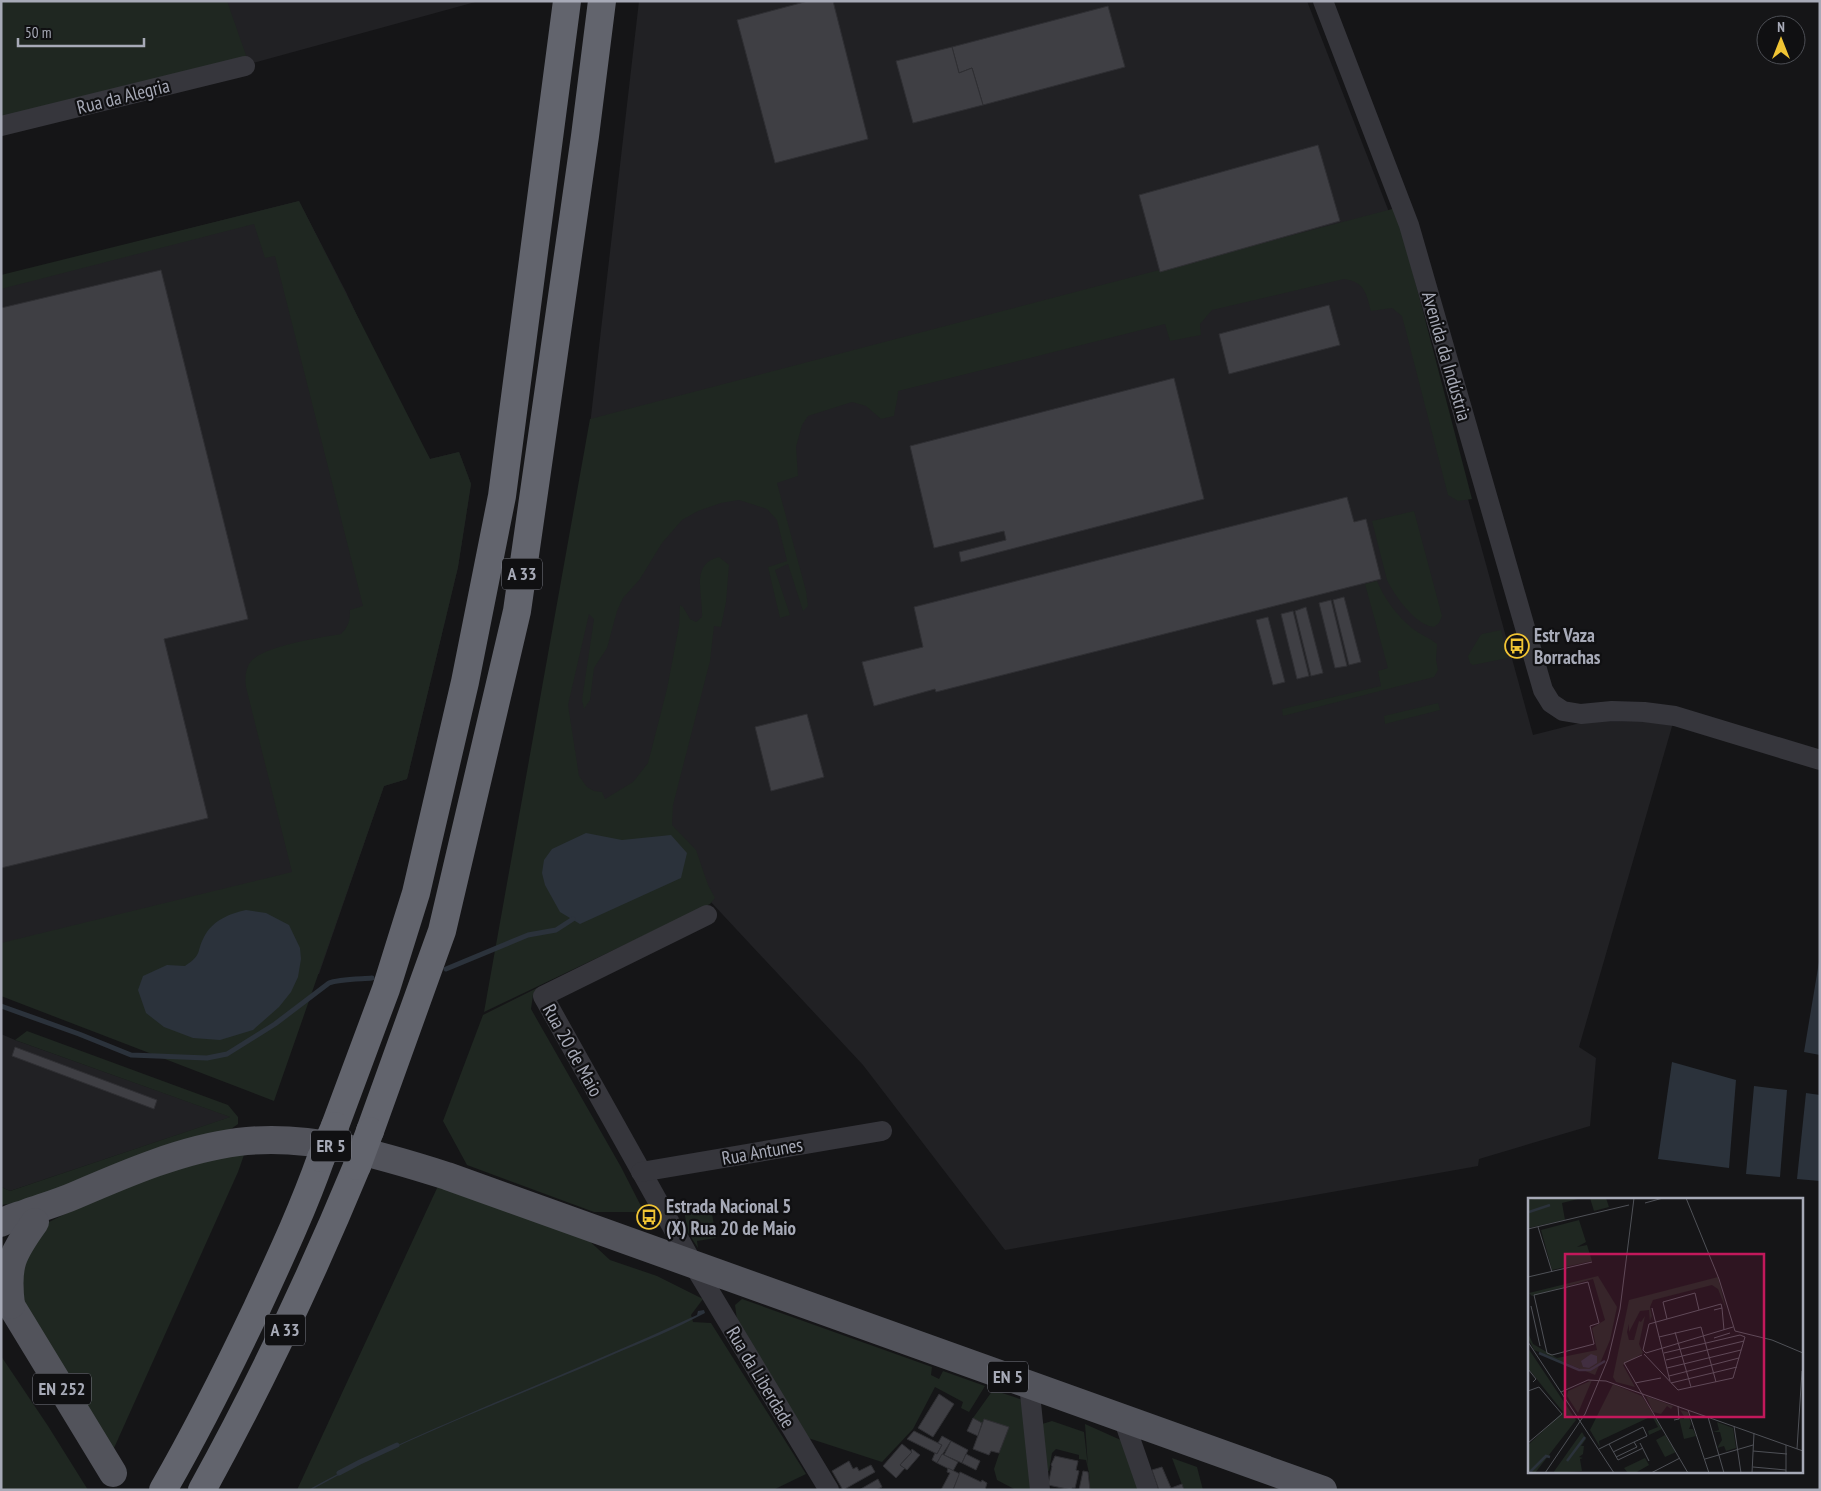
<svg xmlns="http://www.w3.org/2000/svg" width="1821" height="1491" viewBox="0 0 1821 1491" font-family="'PT Sans Narrow',sans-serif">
	<rect width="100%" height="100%" fill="#151517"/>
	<!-- built -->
	<g fill="#212124">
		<path d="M1 1H479L249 64Z"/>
		<path d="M639 1H1307L1389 212 1533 735 1592 720 1673 723 1579 1047 1596 1058 1590 1126 1479 1159 1478 1166 1005 1250 863 1065 710 901 541 983 590 425Z"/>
		<path d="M299 201 346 292 393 393 430 459 459 452 471 484 458 567 407 779 384 786 319 974 1 994V276Z"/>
		<path d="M1 1034 15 1040 231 1117 10 1191 1 1187Z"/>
	</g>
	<!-- green -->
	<g fill="#1f2721">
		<path d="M1 1H227L249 64 1 122Z"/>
		<path d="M299 201 430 459 459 452 471 484 458 567 407 779 384 786 274 1101 1 996V943L292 872 246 687C245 679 245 672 249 664 259 646 320 638 341 634 349 626 350 620 350 610L363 606 275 256 265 258 254 224 1 289V275Z"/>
		<path d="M1396 208 1472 499 1458 501 1448 495 1402 316 1392 308 1371 311C1366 293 1365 282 1344 279L1212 310 1200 324 1201 335 1170 341 1165 324 898 391C898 400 895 407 894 416L881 419 866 406 852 402 808 416 802 425 796 447 798 476 777 483 806 591 808 606 803 611 788 564 775 570 790 615 780 618 768 567 787 561 777 520 767 509 739 500 721 503 698 511 682 520 662 543 640 579 623 598 617 611 607 648 594 668 590 700 584 709 582 700 594 619 589 614 568 705 579 776 587 787 594 791 602 792 605 799 633 782 648 763 667 689 679 626 680 605 683 607 690 619 696 622 702 617C703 593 690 564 719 557L729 565 726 602 721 627 714 626 710 661 673 805 672 825 696 850 708 885 715 898 710 904 484 1012 590 419Z"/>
		<path d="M1414 511 1442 616 1439 623 1434 627C1416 626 1394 595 1387 580L1372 521Z"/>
		<path d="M1377 581C1385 600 1397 616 1413 629 1421 635 1430 638 1437 644L1436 660 1438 670 1434 677 1283 716 1282 709 1381 686 1378 671 1388 668 1365 584Z"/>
		<path d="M1501 630 1508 658 1473 665 1470 663 1468 656 1480 636 1482 634Z"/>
		<path d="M1438 703 1440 710 1385 724 1384 716Z"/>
		<path d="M541 986 533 995 531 1009 621 1167 642 1208 639 1212H594L467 1165 443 1121 483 1015Z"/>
		<path d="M27 1031 228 1105 238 1117V1124L228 1131 16 1203 1 1205V1187L10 1191 230 1117 15 1040Z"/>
		<path d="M245 1152 238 1172 114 1448 87 1412 19 1294 20 1262 43 1225 63 1215 150 1176Z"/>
		<path d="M438 1186 584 1236 610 1260 657 1276 703 1299 691 1315 693 1322 711 1323 806 1474 773 1490H297Z"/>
		<path d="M711 1207 716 1238 697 1241 698 1248 681 1222 686 1221 684 1211Z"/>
		<path d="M742 1299 932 1367 931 1375 939 1379 943 1371 985 1386 969 1412 961 1408 963 1402 935 1387 913 1429 882 1462 808 1438 737 1320 735 1305Z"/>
		<path d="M1 1356 48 1426 88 1490H1Z"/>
		<path d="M993 1390 1026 1401 1035 1490H1016L997 1480 994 1469 1008 1427 984 1419 982 1423 973 1418Z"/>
		<path d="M1052 1421 1084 1432 1088 1467 1085 1424 1123 1441 1139 1490H1090L1089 1473 1086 1460 1079 1459V1455L1056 1449 1052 1453 1049 1471 1044 1470 1042 1424Z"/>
		<path d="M1172 1458 1197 1467 1203 1490H1184Z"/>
	</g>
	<!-- water -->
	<g fill="#2b323b">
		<path d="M586 833 622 840 671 835 687 853 681 878 580 924 560 912 545 885 542 873 544 860 552 849Z"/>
		<path d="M246 910 266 913 289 925 300 948 301 959 298 977 291 992 279 1007 253 1030 220 1040 193 1038 164 1027 146 1013 138 990 143 976 167 965 185 966C203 954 196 952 204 937 213 920 229 914 246 910Z"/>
		<path d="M1820 956V1055L1804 1052Z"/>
		<path d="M1672 1062 1736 1080 1729 1168 1658 1159Z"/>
		<path d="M1754 1086 1787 1090 1780 1177 1746 1174Z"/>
		<path d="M1806 1093 1820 1095V1181L1797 1179Z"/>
		<path d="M704 1310 705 1313C675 1329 643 1342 612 1355 512 1399 407 1436 311 1490H308C363 1459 422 1434 480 1409 553 1378 626 1348 697 1315L698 1311Z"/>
	</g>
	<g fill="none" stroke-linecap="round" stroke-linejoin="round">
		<!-- stream -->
		<g stroke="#2b323b" stroke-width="5">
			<path d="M446 969 528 935 556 930 573 919"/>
			<path d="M1 1006 79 1034 131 1055 207 1058 227 1054 275 1024 329 983C338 979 360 979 372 978"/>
			<path d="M339 1473 360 1462 397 1445"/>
		</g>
	</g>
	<!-- building -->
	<g fill="#3f3f44" stroke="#2f2f33">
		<path d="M808 1H833L868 139 775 163 737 20Z"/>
		<path d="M1108 6 1125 67 983 105 972 68 959 73 952 47Z"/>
		<path d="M952 47 959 73 972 68 983 105 913 123 896 61Z"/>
		<path d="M1318 145 1340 221 1160 272 1139 195Z"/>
		<path d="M161 270 248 619 164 639 208 818 1 868V308Z"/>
		<path d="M1329 305 1340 345 1229 374 1219 334Z"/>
		<path d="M1174 378 1204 499 961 562 959 552 1006 540 1004 531 934 548 910 446Z"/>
		<path d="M1347 497 1354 522 1366 519 1381 579 936 692 935 689 874 706 862 662 923 647 914 607Z"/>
		<path d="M1344 597 1361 662 1349 665 1333 600Z"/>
		<path d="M1331 600 1347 666 1335 668 1319 603Z"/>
		<path d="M1306 607 1323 673 1311 676 1295 611Z"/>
		<path d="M1293 611 1309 676 1297 679 1281 614Z"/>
		<path d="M1268 617 1285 682 1273 685 1256 620Z"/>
		<path d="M807 714 824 777 771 791 755 727Z"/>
		<path d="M15 1047 157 1100 154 1109 12 1056Z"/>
		<path d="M939 1394 954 1404 933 1437 918 1428Z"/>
		<path d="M973 1418 982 1423 978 1436 967 1431Z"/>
		<path d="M984 1419 1009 1427 999 1453 991 1451 989 1455 973 1449Z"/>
		<path d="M914 1431 942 1445 937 1454 907 1439Z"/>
		<path d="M942 1436 951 1441 937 1463 932 1460 935 1453 937 1454 942 1445 938 1443Z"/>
		<path d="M951 1441 968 1450 962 1463 944 1455Z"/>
		<path d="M902 1444 912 1452 900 1465 905 1468 896 1478 883 1466Z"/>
		<path d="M912 1449 920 1455 907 1470 900 1465 912 1452 911 1451Z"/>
		<path d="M942 1454 958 1462 953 1471 937 1463Z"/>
		<path d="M966 1454 980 1461 976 1470 962 1463Z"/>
		<path d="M1055 1456 1078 1461 1076 1470 1079 1471 1075 1488H1072V1490L1048 1485 1052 1466 1051 1465Z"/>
		<path d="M849 1461 853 1469 857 1467 859 1471 871 1465 875 1472 843 1490 832 1471Z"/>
		<path d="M1162 1467 1171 1488 1182 1484 1184 1490H1159L1152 1470Z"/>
		<path d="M948 1468 960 1474 953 1490H941L950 1473 947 1472Z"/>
		<path d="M1083 1471 1088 1472 1090 1490H1079Z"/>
		<path d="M960 1472 981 1482 982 1480 987 1483 985 1490H953Z"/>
		<path d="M878 1479 882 1487 876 1490H859Z"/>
	</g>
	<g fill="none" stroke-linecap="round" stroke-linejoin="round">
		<!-- minor -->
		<g stroke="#36363c" stroke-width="20">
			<path d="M1323 1 1409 225 1543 690 1551 703 1563 711 1581 714 1612 711 1644 712 1675 716 1820 760"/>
			<path d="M1 126 245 66"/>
			<path d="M707 915 543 996 693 1264 829 1490"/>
			<path d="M641 1172 882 1131"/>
			<path d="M1029 1384 1040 1490"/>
			<path d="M1123 1418 1148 1490"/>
		</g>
		<!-- primary -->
		<g stroke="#52535b" stroke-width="28">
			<path d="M1 1223C9 1218 18 1216 26 1213 43 1207 60 1202 76 1195 127 1173 183 1149 238 1142 309 1133 381 1155 447 1176L1323 1490"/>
			<path d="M1 1289 113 1473"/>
			<path d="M11 1305C6 1265 12 1254 35 1222"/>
		</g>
		<!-- motorway -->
		<g stroke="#62646d" stroke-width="28">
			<path d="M335 1126 386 989 416 893 465 682 502 496 567 1"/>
			<path d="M370 1131 442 931 517 611 585 136 602 1"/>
			<path d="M163 1490C197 1431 228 1369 257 1308 280 1258 303 1209 321 1158"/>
			<path d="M202 1490C260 1385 311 1277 357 1166"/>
		</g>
		<!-- motorway-bridge -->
		<g stroke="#62646d" stroke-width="28">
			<path d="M321 1158 335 1126"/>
			<path d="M357 1166 370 1131"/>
		</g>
	</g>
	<!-- icons -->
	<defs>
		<g id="bus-ring" transform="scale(1.25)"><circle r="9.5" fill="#101012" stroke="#f0c434" stroke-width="1.5"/><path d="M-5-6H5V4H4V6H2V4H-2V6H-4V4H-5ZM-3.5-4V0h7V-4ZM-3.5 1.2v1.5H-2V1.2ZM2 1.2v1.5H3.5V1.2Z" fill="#f0c434"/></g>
	</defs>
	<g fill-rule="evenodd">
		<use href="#bus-ring" x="1517" y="646"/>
		<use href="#bus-ring" x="649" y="1217"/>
	</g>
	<g text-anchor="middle" stroke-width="4.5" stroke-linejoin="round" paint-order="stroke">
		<!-- shield labels -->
		<g fill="#101012" stroke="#7a7c86" stroke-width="1">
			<rect x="502" y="558.5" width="40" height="31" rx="4"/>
			<rect x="311" y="1130.5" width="40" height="31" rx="4"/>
			<rect x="265" y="1314.5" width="40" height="31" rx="4"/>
			<rect x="988" y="1361.5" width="40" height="31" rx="4"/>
			<rect x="33" y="1373.5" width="58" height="31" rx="4"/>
		</g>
		<g font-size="18" font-weight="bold" fill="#a7aab7">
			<text x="522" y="580">A 33</text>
			<text x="331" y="1152">ER 5</text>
			<text x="285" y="1336">A 33</text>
			<text x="1008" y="1383">EN 5</text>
			<text x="62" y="1395">EN 252</text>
		</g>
		<!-- street labels -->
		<g font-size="19" fill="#a7aab7" stroke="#101012">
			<text transform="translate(123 96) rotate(-14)" y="7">Rua da Alegria</text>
			<text transform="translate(1447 356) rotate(74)" y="7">Avenida da Indústria</text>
			<text transform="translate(573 1050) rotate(61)" y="7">Rua 20 de Maio</text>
			<text transform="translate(762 1151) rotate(-10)" y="7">Rua Antunes</text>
			<text transform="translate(761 1377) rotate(59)" y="7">Rua da Liberdade</text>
		</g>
		<!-- poi labels -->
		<g font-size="19" font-weight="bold" fill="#a7aab7" stroke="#101012" text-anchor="start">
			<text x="1534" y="642">Estr Vaza<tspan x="1534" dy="22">Borrachas</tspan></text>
			<text x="666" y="1213">Estrada Nacional 5<tspan x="666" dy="22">(X) Rua 20 de Maio</tspan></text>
		</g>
	</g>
	<!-- overview -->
	<g transform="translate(1528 1198)">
		<rect width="275" height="275" fill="#151517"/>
		<path d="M12 0H54L34 5 37 22 0 30V2ZM62 0H78L81 9 66 13ZM51 22 58 44 49 49 59 47 64 63 24 72 13 32ZM70 78 89 109 82 142 67 177 6 152 0 140V135L5 146 29 160 69 152 64 130 77 122 65 81 4 98 1 95ZM190 79 198 111 190 91 184 87 125 102 122 109 125 123 123 118 122 124 121 112 112 113 101 134V126L99 134 101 142H106L111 123 113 124 117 118 111 146 115 155 95 167 107 189 88 184 85 179 101 102ZM0 150 48 222 7 275H0V247L35 214 0 170ZM64 182 50 215 39 198 40 193ZM85 186 114 198 134 231 121 237 120 233 130 229 124 218 71 243 72 249 62 232ZM118 198 145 208 143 211 139 208 133 216 125 214ZM152 212 160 214 163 226 161 231H165L168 238 156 241 151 220 156 221V218ZM189 224 205 230 208 250 198 253 196 248 189 250 194 242 192 234H185L191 232ZM54 234 58 241 53 248H56L55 256 51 259 55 260 52 261 54 273 25 275ZM137 237 148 254 137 259 128 242ZM117 260 121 267 107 275H100L96 270Z" fill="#1f2721"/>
		<path d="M63 156 69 158V165L61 170 55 169 53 163Z" fill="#2b323b"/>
		<path fill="none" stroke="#2b323b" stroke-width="2.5" d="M1 14 22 7M11 155 51 172H62L77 163M39 263 57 239M1 275 18 258 22 259"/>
		<path fill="none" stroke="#4f5157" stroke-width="1" d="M158 0 191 81 207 133 244 142 275 155M117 5 135 0M10 29 24 74M0 31 101 7M0 79 64 64M60 84 71 125 62 128 66 146 24 157 19 155 6 97ZM3 108 12 148M124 110 142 183M194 110 193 106 121 126 115 152 118 155 205 129M186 112 194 110 196 132M139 121 135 104 167 95 171 112M147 134 163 189M131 139 173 129 188 184M186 140 202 135M0 144 86 275M116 156 150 192 205 180 217 139 212 137 136 155M114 157 96 165 160 275M138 162 216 143M139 170 213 152M0 171 8 181 5 184M141 178 211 160M107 185 133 180M143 185 209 169M0 193 11 189 34 216 0 245M33 194 60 182 78 183 275 253M160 212 181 275M180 219 196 275M146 222 151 221 150 208M206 228 213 275M112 245 121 263M81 246 90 262 115 250M258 247V275M71 251 115 229 119 238 106 244M269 251 274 173M225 253 259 256M85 254 106 244 109 249 88 259M177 261 225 247M225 269 258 272M17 275 57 216 80 161 92 111 106 0M123 275 152 260M224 275 226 235"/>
		<path fill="#c2185b" fill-opacity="0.15" stroke="#c2185b" stroke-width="2.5" d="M37 56H236V219H37Z"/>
		<rect width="275" height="275" fill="none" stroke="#a7aab7" stroke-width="2.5"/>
	</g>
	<!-- border -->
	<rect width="1821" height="1491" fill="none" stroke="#a7aab7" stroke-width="5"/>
	<!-- north arrow -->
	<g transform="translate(1781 40)"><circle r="24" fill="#101012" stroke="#4c4e54"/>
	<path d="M0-4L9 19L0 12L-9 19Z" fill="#f0c434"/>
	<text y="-8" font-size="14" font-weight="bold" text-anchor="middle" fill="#a7aab7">N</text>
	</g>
	<!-- scale -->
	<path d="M18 38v8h126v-8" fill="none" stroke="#a7aab7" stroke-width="2.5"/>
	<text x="25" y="38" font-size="15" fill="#a7aab7" stroke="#101012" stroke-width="4" paint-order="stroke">50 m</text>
</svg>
